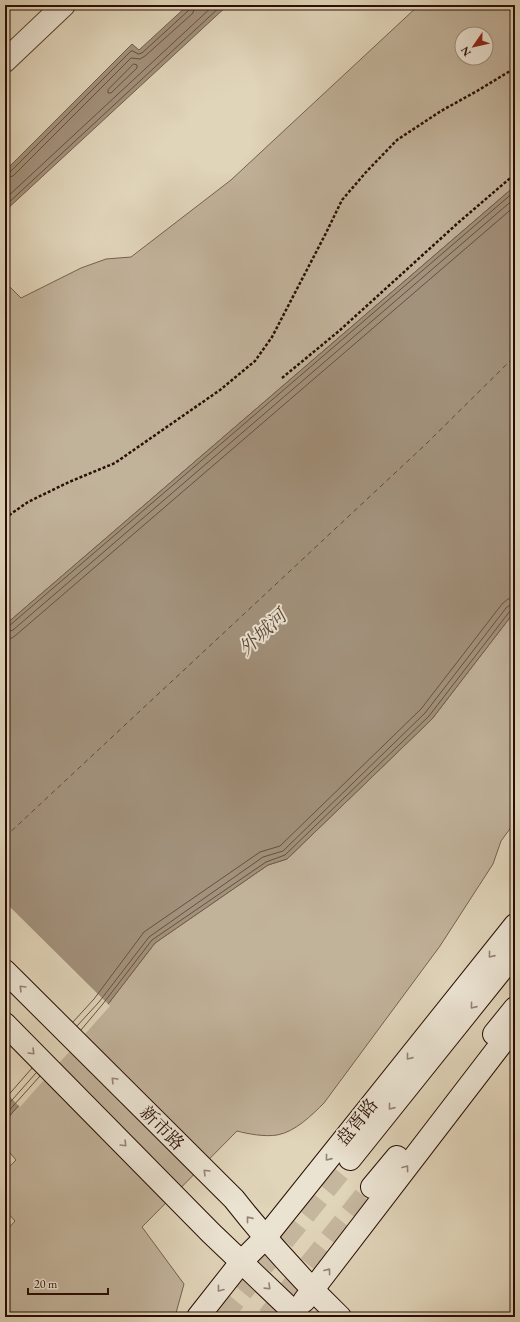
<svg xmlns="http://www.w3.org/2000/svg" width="520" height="1322" viewBox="0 0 520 1322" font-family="'EB Garamond','Noto Serif SC',serif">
	<rect width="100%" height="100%" fill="#e0d4b9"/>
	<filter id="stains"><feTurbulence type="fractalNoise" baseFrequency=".005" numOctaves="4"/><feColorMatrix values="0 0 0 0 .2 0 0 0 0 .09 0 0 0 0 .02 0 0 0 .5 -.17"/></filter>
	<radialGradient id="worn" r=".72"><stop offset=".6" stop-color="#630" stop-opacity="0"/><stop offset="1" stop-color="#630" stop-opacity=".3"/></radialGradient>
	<!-- green -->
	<g fill="#c1b29a" stroke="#76604f" fill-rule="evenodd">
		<path d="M419 5H515V186L5 625V282L21 298 81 268 106 259 131 257 231 180ZM462 34H486V58H462Z"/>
		<path d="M515 611V822L501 841 493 864 440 946 324 1103C312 1115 295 1132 277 1135 265 1137 248 1134 237 1131L142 1227 184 1284 176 1313 174 1317H5V1232L15 1221 5 1210V1171L16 1160 5 1147V1121L105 1008 155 943 268 865 287 859 432 719Z"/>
	</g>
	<!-- water -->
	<g fill="#a2917b" stroke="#725d4b">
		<path d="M188 5H228L5 211V171L132 44 139 50Z"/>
		<path d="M515 186V611L432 719 287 859 268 865 155 943 105 1008 5 1121V625Z"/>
	</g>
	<!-- pier -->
	<path fill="#e0d4b9" d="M5 902 110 1006 20 1107 5 1092Z"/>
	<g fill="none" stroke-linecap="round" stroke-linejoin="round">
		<!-- shore -->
		<g stroke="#665040" stroke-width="1">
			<path d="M134 64 137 65V68L111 93H108V90Z"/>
			<path d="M5 173 10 172 131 51H133L138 54 142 53 189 10 190 5"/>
			<path d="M5 178 13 176 131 58 140 59 145 56 193 13 195 5"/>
			<path d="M5 199 214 5"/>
			<path d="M5 206 222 5"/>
			<path d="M5 627 9 626 515 191"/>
			<path d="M5 633 13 630 515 198"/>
			<path d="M5 639 12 638 16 635 515 206"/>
			<path d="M73 1022 94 999 144 932 260 852 280 846 421 709 502 604 508 599 515 598"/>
			<path d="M77 1026 99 1002 149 937 263 857 283 851 425 713 506 608 510 605 515 604"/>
			<path d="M81 1030 102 1005 152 940 266 862 285 855 429 716 510 611 515 609"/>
			<path d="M5 1099 32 1068"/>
			<path d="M5 1108 36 1073"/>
			<path d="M5 1115 40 1076"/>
		</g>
		<!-- ferry -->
		<path stroke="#60493a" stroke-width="1" stroke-dasharray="5 4" stroke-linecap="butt" d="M5 837 425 445 515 356"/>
		<!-- secondary-tunnel -->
		<g stroke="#c5b69e" stroke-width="22" stroke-dasharray="22 11" stroke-linecap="butt">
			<path d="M221 1317 350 1159"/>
			<path d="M268 1317 372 1187"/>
		</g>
		<!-- street casing -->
		<g stroke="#584031" stroke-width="24">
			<path id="street" d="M5 61 64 5"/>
		</g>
		<!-- secondary casing -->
		<g stroke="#2a0e04" stroke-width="24">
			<g id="secondary">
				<path d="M5 971 234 1199C267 1241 302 1280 340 1317"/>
				<path d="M5 1024 211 1233 299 1317"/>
				<path d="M494 1034 515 1008"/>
				<path d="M350 1159 515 953"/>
				<path d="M372 1187 397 1157"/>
				<path d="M304 1301 515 1026"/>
				<path d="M198 1317 242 1261 265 1238 515 925"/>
			</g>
		</g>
		<!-- path -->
		<g stroke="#2a0e04" stroke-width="2.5" stroke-dasharray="3 2" stroke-linecap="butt">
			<path d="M282 378 339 331 459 222 515 174"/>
			<path d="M5 518 28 502 69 482 115 463 220 390 255 361 272 337 326 233 342 200 367 171 397 140 441 111 477 91 515 68"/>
		</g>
		<!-- street -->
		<use href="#street" stroke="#ebe3d2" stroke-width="22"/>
		<!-- secondary -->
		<use href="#secondary" stroke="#ebe3d2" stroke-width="22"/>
	</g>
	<!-- one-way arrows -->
	<defs><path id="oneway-chevron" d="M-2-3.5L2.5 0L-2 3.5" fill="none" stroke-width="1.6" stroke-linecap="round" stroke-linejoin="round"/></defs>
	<g stroke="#948375">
		<use href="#oneway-chevron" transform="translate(491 955) rotate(129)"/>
		<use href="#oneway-chevron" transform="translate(22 988) rotate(-135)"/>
		<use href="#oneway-chevron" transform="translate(473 1006) rotate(129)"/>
		<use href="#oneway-chevron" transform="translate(32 1052) rotate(45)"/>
		<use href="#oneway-chevron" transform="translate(409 1057) rotate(129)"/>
		<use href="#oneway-chevron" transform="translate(114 1080) rotate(-135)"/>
		<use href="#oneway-chevron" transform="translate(391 1107) rotate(129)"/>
		<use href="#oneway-chevron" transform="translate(124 1144) rotate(45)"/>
		<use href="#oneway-chevron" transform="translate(328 1158) rotate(129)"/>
		<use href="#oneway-chevron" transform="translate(406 1168) rotate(-53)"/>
		<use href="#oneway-chevron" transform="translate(206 1172) rotate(-135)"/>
		<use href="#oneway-chevron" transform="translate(249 1219) rotate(-129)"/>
		<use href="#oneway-chevron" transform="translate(328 1271) rotate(-53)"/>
		<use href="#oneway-chevron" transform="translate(268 1287) rotate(44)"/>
		<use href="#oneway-chevron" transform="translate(220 1289) rotate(128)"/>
	</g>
	<g text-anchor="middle" stroke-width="4" stroke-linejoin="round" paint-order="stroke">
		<!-- street labels -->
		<g font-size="18" fill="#2a0e04" stroke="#ebe3d2">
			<text transform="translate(357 1122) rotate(-51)" y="6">盘胥路</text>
			<text transform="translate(162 1128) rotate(45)" y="6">新市路</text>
		</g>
		<!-- water labels -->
		<g font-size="19" font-style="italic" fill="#60493a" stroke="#ebe3d2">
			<text transform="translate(262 632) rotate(-43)" y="7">外城河</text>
		</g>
	</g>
	<!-- margin -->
	<rect width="520" height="1322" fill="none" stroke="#e0d4b9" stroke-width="20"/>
	<rect x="6" y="6" width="508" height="1310" fill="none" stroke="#2a0e04" stroke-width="2"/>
	<rect x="10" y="10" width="500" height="1302" fill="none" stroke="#2a0e04"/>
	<!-- north arrow -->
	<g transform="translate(474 46) rotate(236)"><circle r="19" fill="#ebe3d2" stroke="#9e8e80"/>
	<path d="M0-3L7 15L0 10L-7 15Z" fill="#8f2418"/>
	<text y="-6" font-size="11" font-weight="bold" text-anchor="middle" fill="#2a0e04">N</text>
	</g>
	<!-- scale -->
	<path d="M28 1288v6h80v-6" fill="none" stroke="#2a0e04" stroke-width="2"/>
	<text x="34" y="1288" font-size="12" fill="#2a0e04" stroke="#ebe3d2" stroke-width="3" paint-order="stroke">20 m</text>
	<rect width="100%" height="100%" filter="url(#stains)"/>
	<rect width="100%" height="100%" fill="url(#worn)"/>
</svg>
